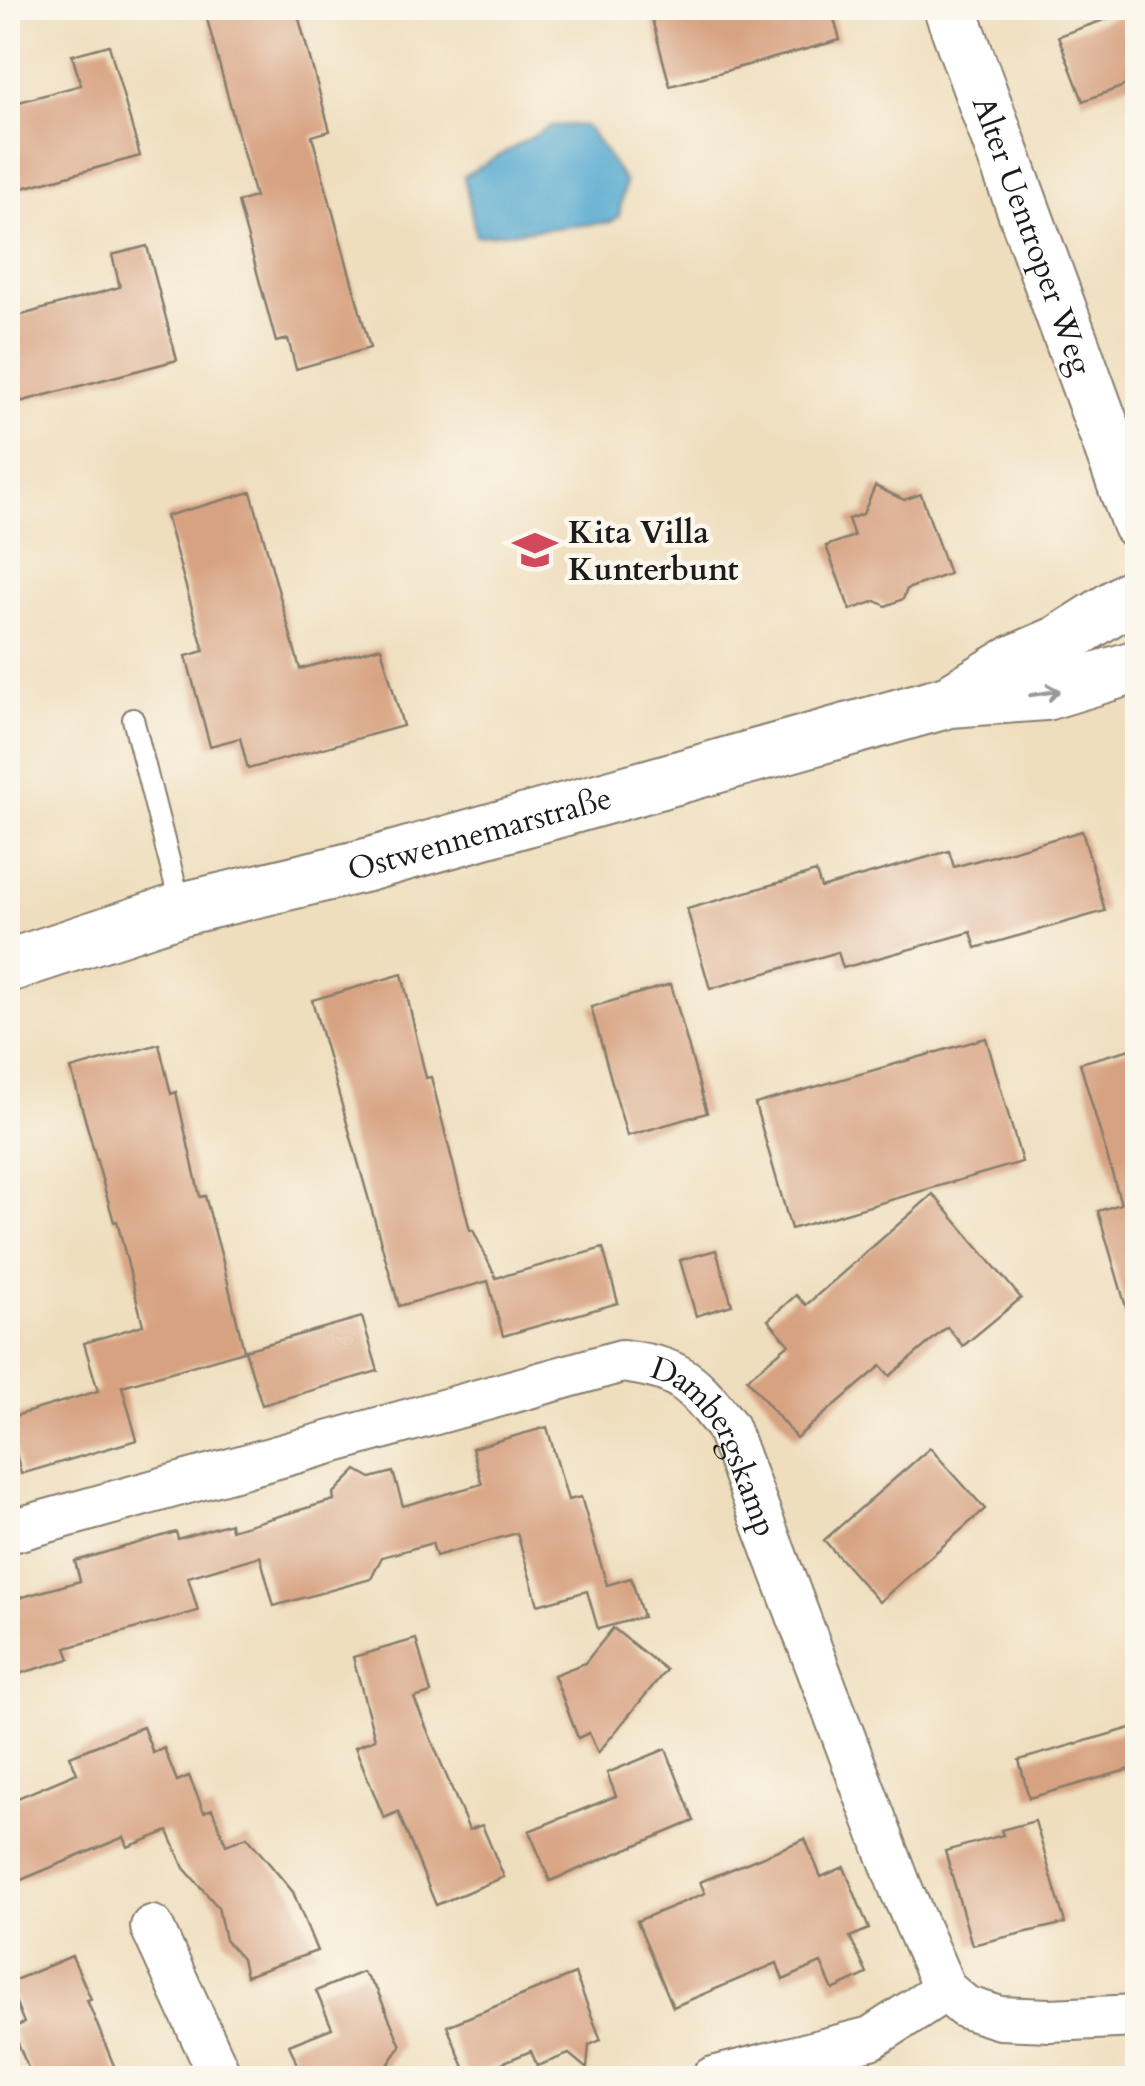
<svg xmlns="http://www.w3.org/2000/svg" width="1145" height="2086" viewBox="0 0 1145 2086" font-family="Cardo,serif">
	<rect width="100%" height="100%" fill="#fbf7ec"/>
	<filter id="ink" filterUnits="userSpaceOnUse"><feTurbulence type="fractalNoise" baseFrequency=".01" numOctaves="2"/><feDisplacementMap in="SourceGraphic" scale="20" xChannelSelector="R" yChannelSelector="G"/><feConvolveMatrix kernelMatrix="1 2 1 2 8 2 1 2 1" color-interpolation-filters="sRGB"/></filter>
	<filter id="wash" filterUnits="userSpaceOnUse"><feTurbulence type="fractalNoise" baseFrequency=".0048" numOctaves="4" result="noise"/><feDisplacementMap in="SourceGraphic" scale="40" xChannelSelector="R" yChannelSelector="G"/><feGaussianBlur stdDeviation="2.25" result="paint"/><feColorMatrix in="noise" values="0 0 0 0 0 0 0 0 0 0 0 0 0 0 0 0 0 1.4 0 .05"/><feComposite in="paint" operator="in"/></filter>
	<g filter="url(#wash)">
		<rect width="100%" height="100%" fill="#efdebe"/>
		<!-- water -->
		<path fill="#53a8cf" stroke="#386276" stroke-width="2.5" d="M571 125 584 126 591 132 625 182 619 216 611 222 476 236 464 176 551 126Z"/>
		<g id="blocks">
			<!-- building -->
			<g fill="#d7a281">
				<path d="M204 8H296L330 131 312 136 370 348 296 369 288 339 276 342 238 202 255 197Z"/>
				<path d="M649 8H831L840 40 670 86Z"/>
				<path d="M1138 8V81L1083 101 1058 36Z"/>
				<path d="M109 45 140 156 8 192V105L81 85 72 55Z"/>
				<path d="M147 246 177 360 8 405V319L120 287 112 255Z"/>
				<path d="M875 486 904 500 921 494 949 574 907 589 903 599 886 606 876 601 850 610 826 546 854 536 848 519 863 514Z"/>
				<path d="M251 492 300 669 381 647 403 726 248 769 240 738 210 746 186 656 204 651 166 516Z"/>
				<path d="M1082 831 1105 911 976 948 971 932 843 968 838 952 710 989 687 909 816 872 821 888 949 851 954 867Z"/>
				<path d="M402 974 426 1078 431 1077 470 1230H473L496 1278 603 1248 618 1303 503 1336 488 1281 399 1306 312 1000Z"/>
				<path d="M671 984 707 1113 627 1136 591 1007Z"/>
				<path d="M986 1038 1022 1162 791 1229 755 1104Z"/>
				<path d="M159 1044 171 1094 176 1092 200 1197 205 1196 222 1258 244 1351 122 1386 137 1440 21 1474 8 1418 98 1391 84 1343 143 1325 117 1221 114 1222 71 1069Z"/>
				<path d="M1138 1047V1312L1128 1314 1098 1211 1121 1204 1080 1063Z"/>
				<path d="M933 1194 1021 1298 963 1346 947 1327 890 1376 881 1366 796 1438 747 1379 789 1344 768 1320 796 1295 806 1305Z"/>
				<path d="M716 1250 732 1305 696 1316 680 1260Z"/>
				<path d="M362 1317 378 1371 262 1405 245 1350Z"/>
				<path d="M547 1427 568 1500 581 1497 607 1585 631 1578 643 1617 598 1629 587 1591 538 1605 517 1533 436 1556 432 1543 382 1557 371 1579 274 1606 260 1556 188 1577 198 1611 66 1648 70 1659 8 1677V1601L80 1581 75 1561 176 1532 178 1539 230 1523 231 1530 334 1500 333 1494 357 1470 371 1478 393 1472 403 1506 482 1484 472 1448Z"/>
				<path d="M930 1448 985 1509 879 1602 824 1540Z"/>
				<path d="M613 1628 666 1670 598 1753 589 1733 578 1738 554 1675 585 1663Z"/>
				<path d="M416 1639 431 1693 414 1698 469 1830 482 1825 504 1877 436 1905 398 1812 384 1818 355 1747 375 1739 353 1657Z"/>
				<path d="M1138 1726V1767L1029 1798 1019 1760Z"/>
				<path d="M143 1727 153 1753 164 1748 177 1781 189 1776 204 1812 212 1809 226 1845 247 1837 293 1892 317 1951 246 1976 242 1959 225 1940 218 1907 184 1868 168 1831 128 1847 124 1837 16 1882 8 1862V1802L77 1773 70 1756Z"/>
				<path d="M666 1749 694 1821 550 1881 529 1831 616 1796 607 1773Z"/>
				<path d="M1035 1821 1065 1923 972 1945 945 1851 1003 1835 1001 1830Z"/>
				<path d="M805 1839 821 1877 844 1867 869 1929 850 1937 867 1974 833 1990 821 1963 783 1980 777 1963 673 2007 637 1921 705 1893 700 1882Z"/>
				<path d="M72 1956 91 1999 87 2000 119 2078H32L12 2028 24 2023 8 1983Z"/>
				<path d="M362 1972 377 1990 401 2046 379 2078H303L289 2045 332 2028 316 1991Z"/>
				<path d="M575 1974 601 2040 589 2045 587 2069 569 2054 537 2066 531 2051 468 2077 447 2026Z"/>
			</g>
		</g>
	</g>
	<g filter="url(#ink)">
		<use href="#blocks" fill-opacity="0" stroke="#867d6d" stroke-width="2.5"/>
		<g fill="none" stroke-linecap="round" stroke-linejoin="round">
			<!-- service casing -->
			<g stroke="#867d6d" stroke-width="24">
				<path id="service" d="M133 719 181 907"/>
			</g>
			<!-- minor casing -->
			<g stroke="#867d6d" stroke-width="46">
				<g id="minor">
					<path id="s1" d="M8 1532 622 1361C681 1369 692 1381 727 1427L901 1889 945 1990 965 2007 1000 2018 1050 2020 1138 2016"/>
					<path d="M152 1927 221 2078"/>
					<path d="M713 2078 871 2038 945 1990"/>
				</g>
			</g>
			<!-- tertiary casing -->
			<g stroke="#867d6d" stroke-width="56">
				<g id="tertiary">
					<path id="s2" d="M950 8 1138 523"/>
					<path d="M957 696 1015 661 1059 642 1138 592"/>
					<path id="s3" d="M8 966 181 909 363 866 950 701 1045 694 1138 666"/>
				</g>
			</g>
			<!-- service -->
			<use href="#service" stroke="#fff" stroke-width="20"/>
			<!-- minor -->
			<use href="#minor" stroke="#fff" stroke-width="42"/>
			<!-- tertiary -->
			<use href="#tertiary" stroke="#fff" stroke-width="52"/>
		</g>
		<!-- one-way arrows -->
		<defs><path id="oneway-shaft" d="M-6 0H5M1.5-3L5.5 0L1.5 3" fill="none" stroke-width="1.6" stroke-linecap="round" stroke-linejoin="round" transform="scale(2.5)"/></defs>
		<use stroke="#999" href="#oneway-shaft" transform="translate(1045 693) rotate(-9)"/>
	</g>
	<!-- icons -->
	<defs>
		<g id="school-bare" transform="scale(3.45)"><path d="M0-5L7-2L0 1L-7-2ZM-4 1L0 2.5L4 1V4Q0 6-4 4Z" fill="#d1495b" stroke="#fbf7ec" stroke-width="2.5" paint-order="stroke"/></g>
	</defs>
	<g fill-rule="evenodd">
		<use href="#school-bare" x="535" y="550"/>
	</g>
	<g text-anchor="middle" stroke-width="9" stroke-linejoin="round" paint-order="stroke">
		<!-- street labels -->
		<g font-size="32" fill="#1c1c1c" stroke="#fbf7ec">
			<text dy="11" stroke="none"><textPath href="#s2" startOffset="242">Alter Uentroper Weg</textPath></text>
			<text dy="11" stroke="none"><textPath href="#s3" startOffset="490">Ostwennemarstraße</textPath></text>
			<text dy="11" stroke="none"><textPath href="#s1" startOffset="775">Dambergskamp</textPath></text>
		</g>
		<!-- poi labels -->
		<g font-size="32" font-weight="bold" fill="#1c1c1c" stroke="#fbf7ec" text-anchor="start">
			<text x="568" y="543">Kita Villa<tspan x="568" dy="37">Kunterbunt</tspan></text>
		</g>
	</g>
	<!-- margin -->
	<rect width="1145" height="2086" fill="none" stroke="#fbf7ec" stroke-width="40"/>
</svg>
